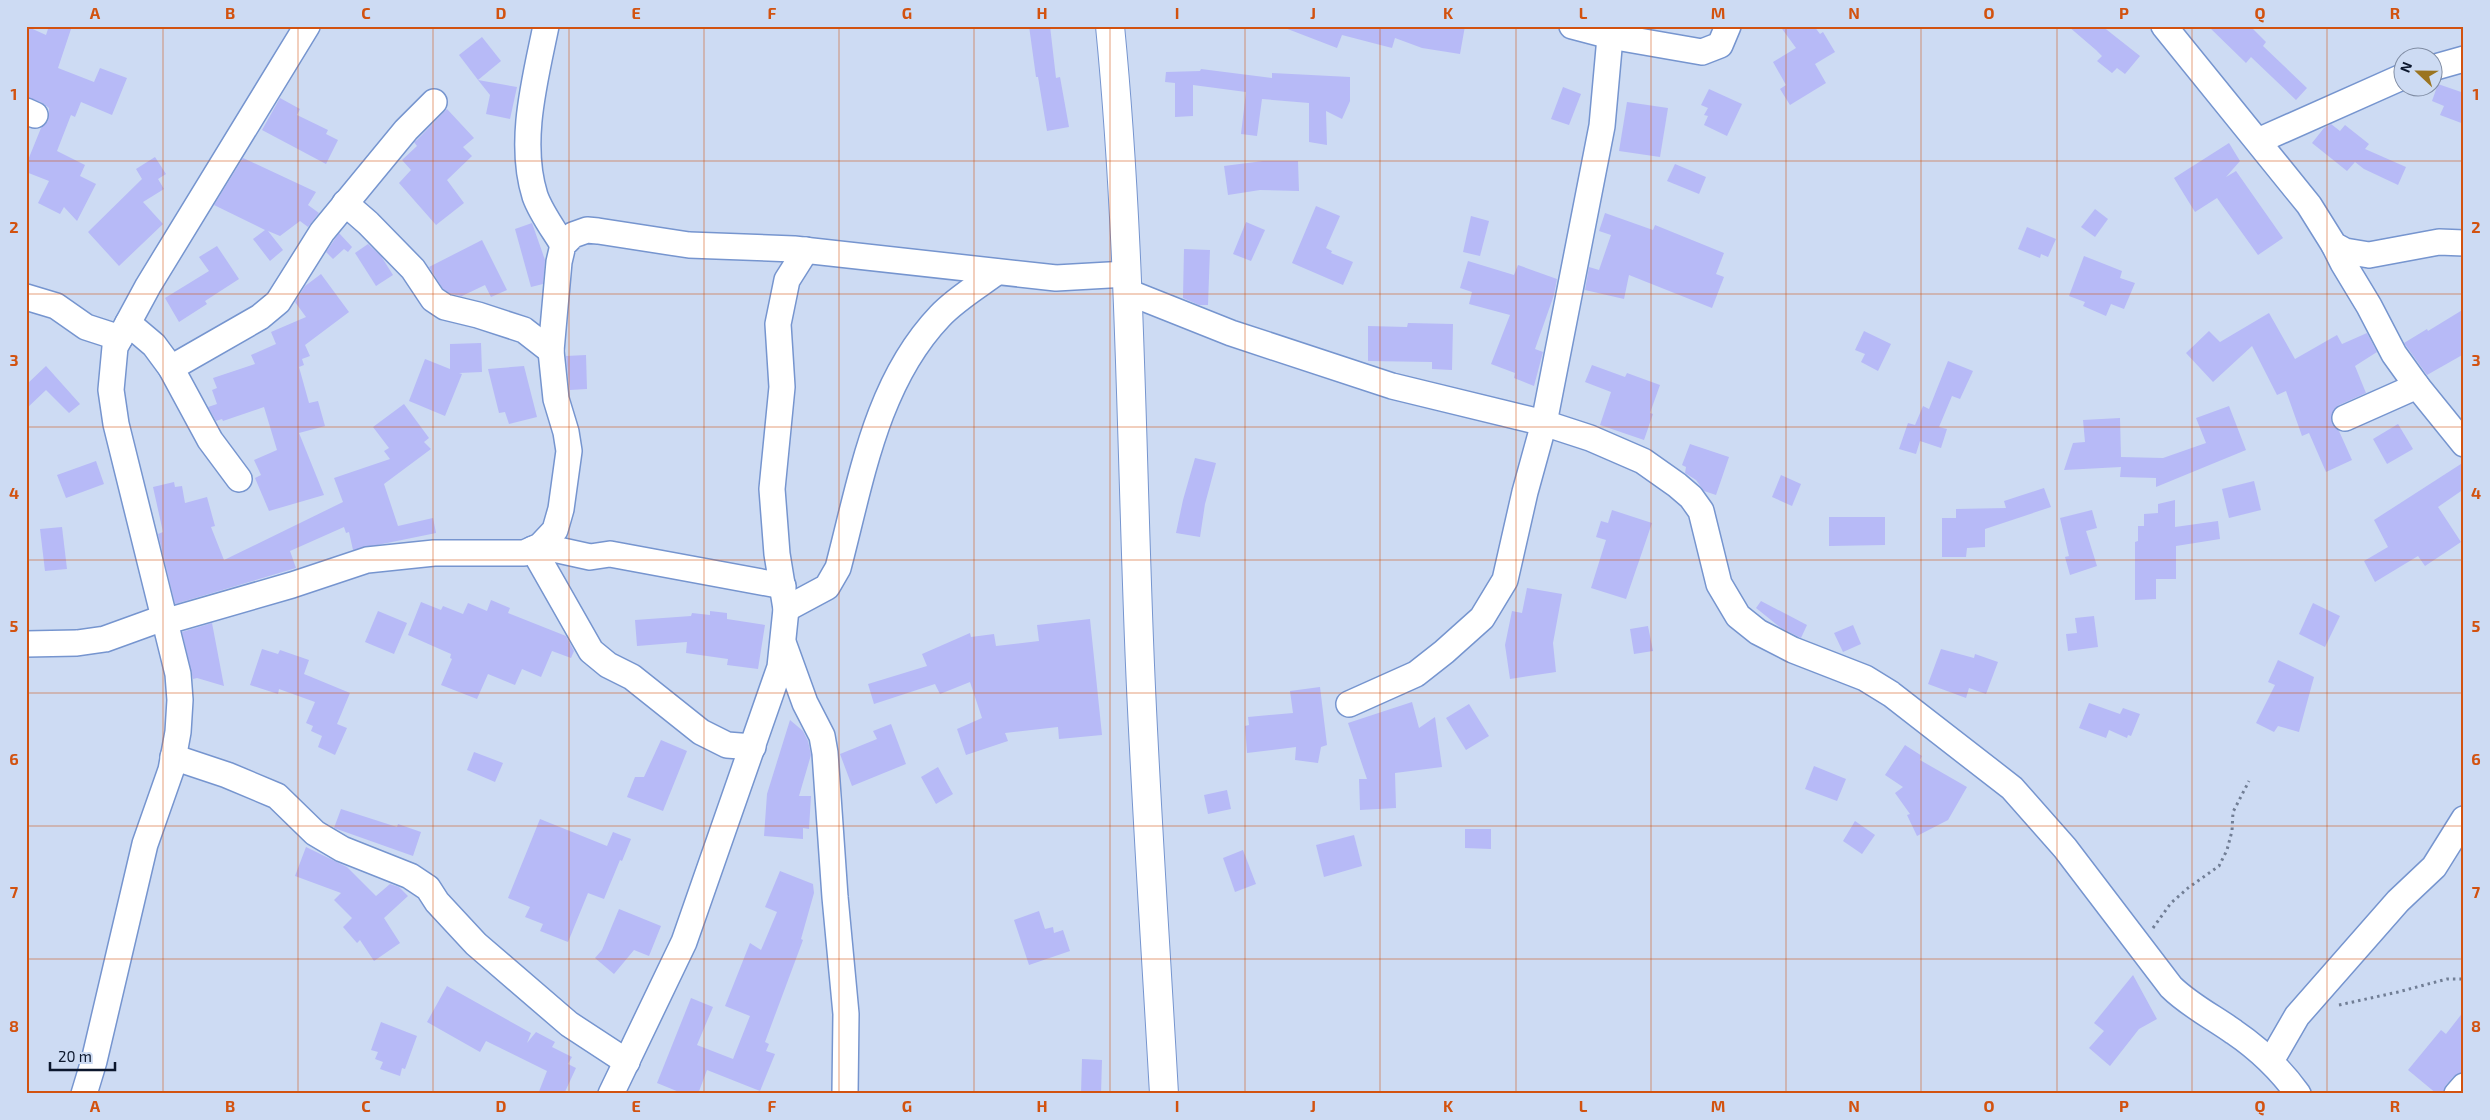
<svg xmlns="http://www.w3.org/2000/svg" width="2490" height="1120" viewBox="0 0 2490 1120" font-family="'Exo 2',sans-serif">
	<rect width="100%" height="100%" fill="#cddbf3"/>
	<!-- building -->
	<g fill="#b7baf7">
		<path d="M26 26 46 35 49 26H72L58 68 94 82 100 68 127 78 112 115 81 102 75 117 71 115 57 151 85 165 80 176 96 184 77 221 64 207 60 214 38 203 49 181 26 172V165L41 128 48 121 49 114V108L41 102 26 97Z"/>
		<path d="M1029 26H1050L1056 78 1060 77 1069 127 1047 131 1038 77H1036Z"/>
		<path d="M1285 26H1465L1460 54 1422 48 1395 38 1392 48 1342 35 1337 48 1285 28Z"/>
		<path d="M1780 26H1814L1820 34 1823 32 1835 52 1815 64 1826 83 1790 105 1780 89 1786 85 1773 62 1796 48Z"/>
		<path d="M2068 26H2102L2140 56 2125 74 2117 68 2112 73 2097 61 2102 56 2096 50Z"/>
		<path d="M2208 26H2250L2266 42 2263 46 2307 88 2296 100 2251 57 2246 63Z"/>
		<path d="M482 37 501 61 478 80 459 55Z"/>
		<path d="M1201 69 1272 78V73L1350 77V101L1342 119 1326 111 1327 145 1309 142V103L1262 99 1257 136 1241 134 1246 92 1193 85V116L1175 117V83L1165 82 1166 72 1200 71Z"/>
		<path d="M478 80 517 87 510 119 486 114 490 95Z"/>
		<path d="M2438 84 2464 93V124L2440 115 2444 106 2432 101Z"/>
		<path d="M1563 87 1581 94 1569 125 1551 119Z"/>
		<path d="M1709 89 1742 104 1727 136 1704 125 1708 116 1704 115 1708 108 1701 105Z"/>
		<path d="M280 98 300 109 297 115 328 130 326 134 338 140 326 164 262 130Z"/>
		<path d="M1627 102 1668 108 1660 157 1619 151Z"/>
		<path d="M447 109 474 138 463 147 472 156 447 180 464 203 436 225 399 183 411 170 402 160 417 146 414 142 417 140Z"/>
		<path d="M2331 124 2340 131 2345 125 2369 144 2365 149 2406 167 2398 185 2364 169 2355 162 2347 171 2312 143 2324 128Z"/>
		<path d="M2229 143 2240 161 2226 177 2236 171 2283 238 2258 255 2217 198 2195 212 2174 178Z"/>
		<path d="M155 157 166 174 158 179 164 189 143 202 163 224 119 266 88 232 142 179 136 169Z"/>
		<path d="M243 158 316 192 308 205 319 213 308 227 300 221 280 236 268 231 283 250 270 261 253 239 265 230 214 205Z"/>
		<path d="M1263 161H1298L1299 191 1260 190 1228 195 1224 166Z"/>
		<path d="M1675 164 1706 177 1699 194 1667 181Z"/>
		<path d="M1316 206 1340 216 1326 248 1332 251 1331 253 1353 262 1343 285 1292 263Z"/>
		<path d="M2095 209 2108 219 2095 237 2081 227Z"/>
		<path d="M1605 213 1653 230 1655 225 1724 253 1716 274 1724 277 1712 308 1629 275 1624 299 1585 290 1589 267 1599 270 1611 235 1599 231Z"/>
		<path d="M1471 216 1489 221 1480 256 1463 252Z"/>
		<path d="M1246 222 1265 230 1251 261 1233 254Z"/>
		<path d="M532 223 545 260 543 284 531 287 515 229Z"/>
		<path d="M2027 227 2056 239 2048 257 2041 254 2040 258 2018 249Z"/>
		<path d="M339 233 352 247 348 252 344 249 333 259 326 252Z"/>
		<path d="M482 240 507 290 491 297 485 285 462 296 451 294 443 289 429 267Z"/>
		<path d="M368 244 381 256 393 275 376 286 355 253Z"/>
		<path d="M217 246 239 279 205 301 207 304 179 322 165 298 209 271 199 257Z"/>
		<path d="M1184 249 1210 250 1208 305H1199L1183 298Z"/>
		<path d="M2084 256 2122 271 2120 278 2135 283 2124 309 2111 304 2106 316 2083 306 2085 302 2069 296Z"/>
		<path d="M1468 261 1514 275 1518 265 1557 279 1554 295 1535 349 1543 352 1534 386 1514 378 1515 373 1491 364 1510 315 1469 304 1472 292 1460 288Z"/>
		<path d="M321 274 349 312 305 345 310 356 302 359 304 365 299 367 309 403 318 401 325 426 299 433 324 495 269 511 255 478 261 475 254 460 277 450 264 407 223 421 222 419 216 421 208 407 217 404 212 390 217 388 213 378 255 364 251 355 276 344 271 332 306 317 295 302 305 286Z"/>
		<path d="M2464 309V354L2427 375 2404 343 2427 329 2428 331Z"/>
		<path d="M2269 313 2295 359 2337 335 2342 344 2367 333 2377 352 2355 366 2366 393 2339 405 2331 416 2332 424 2339 431 2352 460 2326 472 2309 433 2302 436 2286 391 2277 395 2252 346 2213 382 2186 353 2209 331 2220 342Z"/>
		<path d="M1408 323 1453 324 1452 370 1432 369V362L1368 361V326L1407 327Z"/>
		<path d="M1864 331 1891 344 1878 371 1861 362 1865 354 1855 350Z"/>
		<path d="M481 343 482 372 459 373 462 374 445 416 409 401 425 359 450 369V344Z"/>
		<path d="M586 355 587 389 570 390 566 356Z"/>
		<path d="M1948 361 1973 371 1960 399 1952 396 1939 427 1947 429 1941 448 1920 441 1916 454 1899 449 1908 423 1915 425 1923 406 1929 409Z"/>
		<path d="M1592 365 1625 377 1627 373 1660 385 1650 413 1653 414 1644 440 1600 425 1611 392 1585 382Z"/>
		<path d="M46 366 80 404 69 413 46 390 26 409V385Z"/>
		<path d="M524 366 537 417 509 424 505 412 499 413 488 369Z"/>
		<path d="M404 404 429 438 424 442 431 449 384 484 398 526 433 518 436 533 353 550 349 532 346 533 344 527 290 551 296 568 175 604 158 534 163 532 153 487 174 482 175 487 182 486 185 503 207 497 215 526 211 527 224 560 343 502 334 478 390 459 384 451 389 448 373 427Z"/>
		<path d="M2229 406 2246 450 2156 487V478L2120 477 2121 467 2064 470 2073 443 2085 442 2083 420 2120 418 2121 457 2163 458 2206 443 2196 418Z"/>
		<path d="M2398 424 2413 449 2387 464 2373 439Z"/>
		<path d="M1690 444 1729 457 1716 495 1704 491 1696 480 1685 473 1686 467 1682 465Z"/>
		<path d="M1195 458 1216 463 1205 504 1200 537 1176 533 1183 500Z"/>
		<path d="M96 461 104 484 66 498 57 475Z"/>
		<path d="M2464 462V489L2438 507 2461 542 2425 566 2418 556 2375 582 2364 561 2388 547 2374 520Z"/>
		<path d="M1781 475 1801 484 1792 506 1772 497Z"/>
		<path d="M2254 481 2261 510 2229 518 2222 489Z"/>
		<path d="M2044 488 2051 507 1985 529V547L1967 548 1966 557H1942V518H1956V509L2006 508 2004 501Z"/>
		<path d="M2175 500V527L2218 521 2220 539 2176 546V579H2156V599L2135 600V542L2138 541V526H2144V514L2158 513V504Z"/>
		<path d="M1612 510 1652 523 1626 599 1591 588 1606 540 1596 537 1601 521 1608 523Z"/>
		<path d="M2092 510 2097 528 2086 531 2097 566 2070 575 2065 557 2069 556 2060 518Z"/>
		<path d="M1829 517H1885V545L1829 546Z"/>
		<path d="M62 527 67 569 45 571 40 529Z"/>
		<path d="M1527 588 1562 594 1553 643 1556 672 1510 679 1505 645 1512 611 1522 613Z"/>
		<path d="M491 600 510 608 508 613 566 636 574 651 571 658 552 651 541 677 522 669 515 685 488 674 477 699 441 685 452 659 450 658 451 654 408 635 421 602 441 610 443 606 463 614 468 603 487 611Z"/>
		<path d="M1761 601 1807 625 1801 638 1781 628 1756 608Z"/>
		<path d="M2313 603 2340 616 2325 647 2299 634Z"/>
		<path d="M378 611 407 623 394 654 365 642Z"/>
		<path d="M710 611 727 613V619L765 625 758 669 727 665 728 659 686 653 687 642 637 646 635 620 691 616 692 613 710 615Z"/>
		<path d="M2094 616 2098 647 2068 651 2066 634 2077 633 2075 618Z"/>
		<path d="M1090 619 1102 735 1059 739 1058 727 1005 733 1008 741 966 755 957 729 982 718 970 682 940 694 935 684 874 704 868 684 927 666 922 654 970 633 971 637 994 634 996 646 1039 641 1037 625Z"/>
		<path d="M212 623 224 686 197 678 193 679 182 632Z"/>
		<path d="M1853 625 1861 644 1843 652 1834 633Z"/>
		<path d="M1648 626 1653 651 1634 654 1630 629Z"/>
		<path d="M262 649 278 654 280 650 309 660 304 674 350 693 337 724 347 728 335 755 318 747 322 736 311 731 313 726 306 723 315 702 279 689 278 694 250 685Z"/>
		<path d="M1941 649 1974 658 1975 654 1998 662 1986 694 1969 688 1966 698 1928 684Z"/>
		<path d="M2278 660 2314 677 2299 732 2278 726 2274 732 2256 723 2275 685 2268 682Z"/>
		<path d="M1320 687 1327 745 1321 747 1318 763 1295 760 1296 747 1247 753 1245 726 1249 725 1248 717 1293 713 1290 691Z"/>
		<path d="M1412 702 1419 728 1435 717 1442 767 1395 773 1396 808 1360 810 1359 779H1367L1348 723Z"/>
		<path d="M2089 703 2120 714 2123 708 2140 714 2131 736 2128 735 2127 738 2109 730 2106 738 2079 728Z"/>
		<path d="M1469 704 1489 736 1466 750 1446 718Z"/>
		<path d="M790 720 803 731 808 741 811 755 799 796H811L809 829 803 828V839L764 836 767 794Z"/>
		<path d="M891 724 906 764 852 786 840 754 877 739 873 731Z"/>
		<path d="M661 740 687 751 663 811 627 797 635 777H644Z"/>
		<path d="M1905 745 1922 756 1920 760 1967 787 1948 820 1917 836 1907 815 1910 814 1895 793 1903 787 1885 775Z"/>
		<path d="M474 752 503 763 495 782 467 770Z"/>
		<path d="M1814 766 1846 779 1837 801 1805 789Z"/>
		<path d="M938 767 953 794 936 804 921 777Z"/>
		<path d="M1227 790 1231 809 1208 814 1204 795Z"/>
		<path d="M341 809 397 827 398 824 421 832 413 856 334 828Z"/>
		<path d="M540 819 607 846 613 832 631 839 622 861 620 860 604 899 588 893 568 942 540 931 543 924 525 917 530 907 508 898Z"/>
		<path d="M1855 821 1875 835 1862 854 1843 841Z"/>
		<path d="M1465 829H1491V849L1465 848Z"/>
		<path d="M1354 835 1362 866 1324 877 1316 845Z"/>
		<path d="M306 847 347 867 376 896 390 884 399 887 408 896 384 918 400 943 374 961 360 940 357 943 343 927 352 918 334 900 341 893 295 876Z"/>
		<path d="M1243 850 1256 884 1235 892 1223 858Z"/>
		<path d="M780 871 813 884 814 893 801 939 803 940 765 1042 769 1044 766 1051 775 1054 760 1091 707 1070 698 1094H684L657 1083 691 998 713 1007 697 1045 733 1059 750 1016 725 1006 750 943 761 950 777 912 765 907Z"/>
		<path d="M619 909 661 926 649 956 634 950 614 974 595 958 602 950Z"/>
		<path d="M1039 911 1045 929 1053 927 1054 933 1063 930 1070 951 1029 965 1014 920Z"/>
		<path d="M2133 975 2157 1019 2139 1029 2110 1066 2089 1048 2104 1031 2094 1023Z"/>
		<path d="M447 986 531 1033 527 1043 536 1032 555 1042 552 1047 572 1057 568 1064 576 1068 564 1094H538L547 1071 486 1041 480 1052 427 1022Z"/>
		<path d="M2464 1011V1072L2453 1077 2446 1085 2443 1094H2437L2408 1070 2441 1030 2446 1034Z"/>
		<path d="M381 1022 417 1036 405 1069 402 1068 400 1076 380 1069 383 1062 375 1059 378 1052 371 1050Z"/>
		<path d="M1082 1059 1102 1060 1101 1094H1081Z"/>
	</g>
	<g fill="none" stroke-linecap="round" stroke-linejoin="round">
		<!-- minor casing -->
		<g stroke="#7695cf" stroke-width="28">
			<g id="minor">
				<path d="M546 26C535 80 518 142 535 196 541 213 554 230 563 245"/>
				<path d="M1572 26 1610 36 1702 52 1720 45 1728 26"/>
				<path d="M2164 26 2309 205 2334 245 2345 251 2369 255 2439 242 2464 243"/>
				<path d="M2432 68 2464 59"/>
				<path d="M26 111 35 115"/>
				<path d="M2258 141 2402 77"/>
				<path d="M345 203 368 223 413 269 433 299 445 307 478 315 524 330 551 351"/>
				<path d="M2334 245 2343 263 2369 306 2394 354 2417 386 2464 444"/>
				<path d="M1128 292 1231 333 1392 386 1544 423 1590 438 1643 461 1677 485 1691 497 1701 511 1719 584 1738 616 1758 632 1793 650 1865 678 1891 694 2012 788 2065 848 2171 987C2189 1005 2213 1017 2234 1032 2259 1049 2280 1069 2298 1094"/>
				<path d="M26 297 56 306 86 327 120 338"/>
				<path d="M128 323 154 345 171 368 210 440 239 479"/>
				<path d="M171 368 260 317 278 302 322 232 406 130 434 102"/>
				<path d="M2345 418 2417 386"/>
				<path d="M540 546 590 557 610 554 783 586"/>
				<path d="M533 549 591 651 608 665 632 677 701 732 727 745 753 747"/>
				<path d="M786 609 827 587 838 568C861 481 876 383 940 316 956 299 978 286 997 272"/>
				<path d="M164 622 292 585 367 560 434 553H524L540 546 555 530 561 509 569 451 566 432 556 399 551 351 559 262 563 245 573 235 587 230 598 231 689 245 794 249 1056 278 1127 274"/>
				<path d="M26 644 77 643 105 639 163 618"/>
				<path d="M784 645 805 703 822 736 825 753 835 897 846 1014 845 1094"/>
				<path d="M1349 704 1416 674 1444 652 1482 618 1505 580 1525 492 1544 423 1602 126 1611 26"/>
				<path d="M173 757 227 775 277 796 315 833 342 849 410 876 428 888 437 902 476 944 569 1024 627 1062"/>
				<path d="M2271 1061 2297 1016 2398 901 2434 867 2464 819"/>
				<path d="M84 1094 94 1061 145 844 171 770 178 732 180 700 178 674 116 424 111 390 115 347 148 286 307 26"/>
				<path d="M611 1094 684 942 780 667 786 609 777 554 772 489 782 387 778 324 787 280 806 250"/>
				<path d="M2457 1094 2464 1086"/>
			</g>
		</g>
		<!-- secondary casing -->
		<g stroke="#7695cf" stroke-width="30">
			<path id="secondary" d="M1110 26C1131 239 1131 452 1140 665 1146 808 1156 951 1164 1094"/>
		</g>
		<!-- path -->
		<g stroke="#717e95" stroke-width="3" stroke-dasharray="2.5 4" stroke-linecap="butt">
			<path d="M2153 928 2171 903 2188 888 2219 866 2227 850 2232 831 2233 812 2249 781"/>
			<path d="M2339 1005 2398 992 2447 979H2464"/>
		</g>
		<!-- minor -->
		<use href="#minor" stroke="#fff" stroke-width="25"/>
		<!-- secondary -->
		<use href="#secondary" stroke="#fff" stroke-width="28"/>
	</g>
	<!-- grid -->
	<path fill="none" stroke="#d2520f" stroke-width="1" stroke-opacity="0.55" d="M163 26V1094M298 26V1094M433 26V1094M569 26V1094M704 26V1094M839 26V1094M974 26V1094M1110 26V1094M1245 26V1094M1380 26V1094M1516 26V1094M1651 26V1094M1786 26V1094M1921 26V1094M2057 26V1094M2192 26V1094M2327 26V1094M26 161H2464M26 294H2464M26 427H2464M26 560H2464M26 693H2464M26 826H2464M26 959H2464"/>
	<!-- border -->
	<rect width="2490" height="1120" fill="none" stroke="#cddbf3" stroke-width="55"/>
	<!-- north arrow -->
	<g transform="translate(2418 72) rotate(292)"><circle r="24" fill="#cddbf3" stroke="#808da4"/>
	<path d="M0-4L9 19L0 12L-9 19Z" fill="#9b7420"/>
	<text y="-8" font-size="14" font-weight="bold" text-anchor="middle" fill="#0c172d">N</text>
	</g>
	<!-- scale -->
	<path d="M50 1062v8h65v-8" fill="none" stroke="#0c172d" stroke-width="2.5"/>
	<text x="58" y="1062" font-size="15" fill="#0c172d" stroke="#cddbf3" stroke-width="4" paint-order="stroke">20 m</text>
	<rect x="28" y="28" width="2434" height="1064" fill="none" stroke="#d2520f" stroke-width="2"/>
	<g font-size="16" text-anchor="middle" font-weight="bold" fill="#d2520f">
		<text x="95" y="19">A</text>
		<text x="230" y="19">B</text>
		<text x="366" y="19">C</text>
		<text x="501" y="19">D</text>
		<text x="636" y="19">E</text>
		<text x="772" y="19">F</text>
		<text x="907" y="19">G</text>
		<text x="1042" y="19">H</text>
		<text x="1177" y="19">I</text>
		<text x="1313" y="19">J</text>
		<text x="1448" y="19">K</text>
		<text x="1583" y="19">L</text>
		<text x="1718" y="19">M</text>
		<text x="1854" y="19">N</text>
		<text x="1989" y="19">O</text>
		<text x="2124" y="19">P</text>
		<text x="2260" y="19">Q</text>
		<text x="2395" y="19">R</text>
		<text x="14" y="100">1</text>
		<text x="2476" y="100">1</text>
		<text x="14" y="233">2</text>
		<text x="2476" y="233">2</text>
		<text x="14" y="366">3</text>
		<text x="2476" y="366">3</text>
		<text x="14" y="499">4</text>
		<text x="2476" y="499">4</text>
		<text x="14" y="632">5</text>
		<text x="2476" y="632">5</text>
		<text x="14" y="765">6</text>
		<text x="2476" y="765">6</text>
		<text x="14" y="898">7</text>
		<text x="2476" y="898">7</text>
		<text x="14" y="1032">8</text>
		<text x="2476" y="1032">8</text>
		<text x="95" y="1112">A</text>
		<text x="230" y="1112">B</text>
		<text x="366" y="1112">C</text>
		<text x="501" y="1112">D</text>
		<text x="636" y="1112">E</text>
		<text x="772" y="1112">F</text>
		<text x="907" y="1112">G</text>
		<text x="1042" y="1112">H</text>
		<text x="1177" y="1112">I</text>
		<text x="1313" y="1112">J</text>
		<text x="1448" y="1112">K</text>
		<text x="1583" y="1112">L</text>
		<text x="1718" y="1112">M</text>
		<text x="1854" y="1112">N</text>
		<text x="1989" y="1112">O</text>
		<text x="2124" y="1112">P</text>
		<text x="2260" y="1112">Q</text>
		<text x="2395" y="1112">R</text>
	</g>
</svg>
